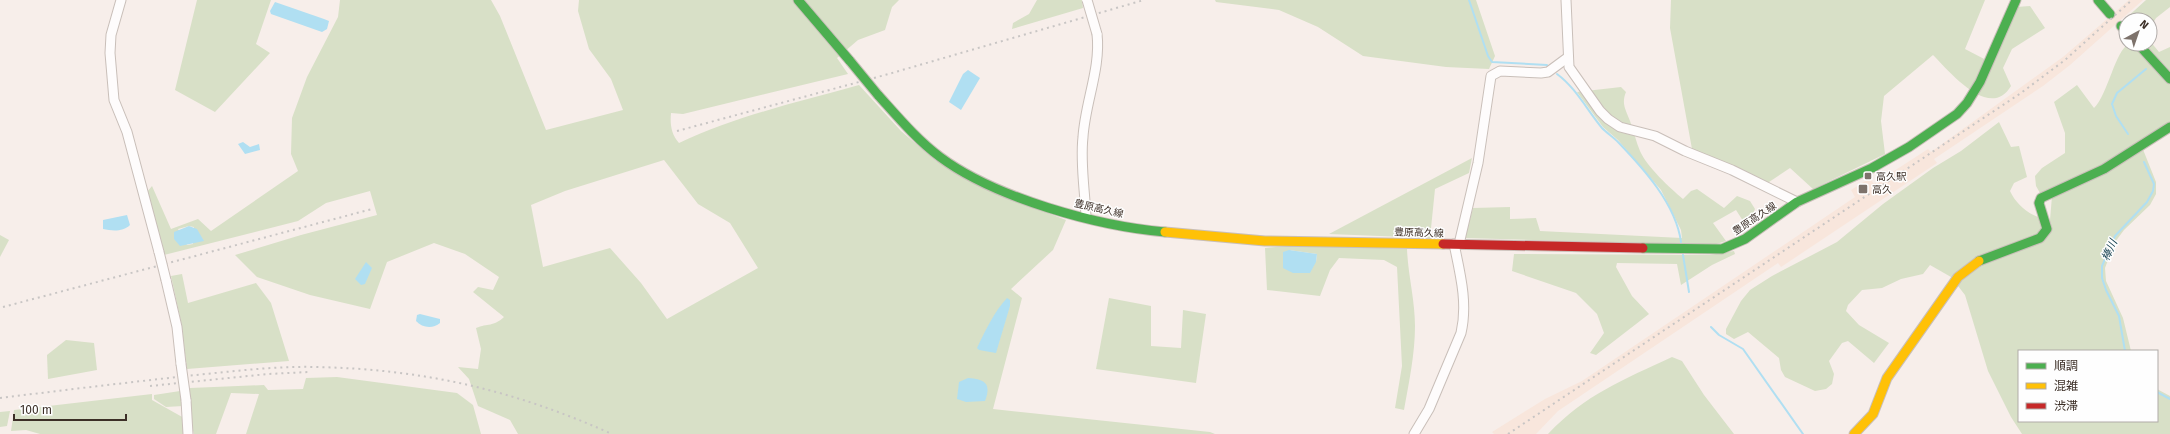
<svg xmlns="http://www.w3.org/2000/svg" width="2170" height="434" viewBox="0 0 2170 434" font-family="'Fira Sans','Noto Sans JP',sans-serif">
	<rect width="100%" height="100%" fill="#f7eeea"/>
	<!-- built -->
	<path fill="#f8e6dc" d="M2129 0H2143L2070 65 2043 86 1934 159 1937 163 1781 267 1778 263 1558 411 1536 434H1494L1492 432 1545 399 1582 381 1855 197 1851 190 1870 178 1874 184 1928 149 1931 152 2063 57Z"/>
	<!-- green -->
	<g fill="#d8e0c7" fill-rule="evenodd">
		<path d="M197 0H271L256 44 270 53 215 112 175 90Z"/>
		<path d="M340 0H491L500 16 546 130 623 110 611 79 589 49 578 11 579 0H899L892 7 885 30 858 40 837 58 848 74 683 114 671 113C670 124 671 134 679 143 736 116 798 102 859 85L901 131 936 161 1030 206 1066 220 1053 250 1011 289 1022 298 993 409 1210 432 1215 434H518L510 420 478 406 469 379 458 367 478 369 481 349 476 328C488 323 493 327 504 317L473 292 478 287 493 290 499 277 465 254 434 243 387 262 370 309 310 295 257 277 235 255 301 235 377 215 370 191 326 203 298 221 164 255 147 192 152 186 171 229 198 219 211 231 298 171 291 154 292 118 307 77 338 17ZM664 160 698 204 730 223 758 268 667 319 641 283 610 248 543 267 531 205 565 191ZM189 226 194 227 193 244 187 245 178 229Z"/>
		<path d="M1037 0H1082L1083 8 1012 29 1013 23 1029 14Z"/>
		<path d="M1215 0H1476L1495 56 1489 69 1446 67 1363 56 1318 27 1279 10 1216 2Z"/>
		<path d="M1671 0H1985L1965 49 1990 62 2016 7 2030 6 2045 28 2012 49 2003 68 2011 86C1990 121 1950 72 1933 55L1884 96 1881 121 1885 154 1813 189 1790 168 1766 184 1692 149 1670 28Z"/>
		<path d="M2146 0H2170V7L2156 18 2150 28V20H2126V22L2124 20Z"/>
		<path d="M2150 41 2159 52 2170 47V71L2145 44H2150Z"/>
		<path d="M2129 44H2133L2170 85V122L2140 142 2156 182V194L2150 205 2124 230 2115 242 2105 268 2106 281 2123 318 2131 351H2019V421H2157V389L2170 396V434H2022L2011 417 1988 371 1965 295 1951 277 1930 265 1923 274 1901 279 1882 288 1862 290 1848 305 1846 311 1859 325 1889 343 1874 363 1848 341 1842 343 1829 361 1834 374 1832 384 1826 389 1815 391 1785 377 1781 370 1779 358 1748 332 1734 339 1726 334V329L1741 301 1750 290 1772 276 1837 242 1883 204 1933 168 1961 151 1999 122 2011 147 2019 146 2027 177 2014 183 2010 191C2017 206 2032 218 2050 220L2052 196 2040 193 2036 186 2035 176 2042 168 2065 153V133L2054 102 2077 85 2094 108C2108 95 2115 50 2129 44Z"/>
		<path d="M1621 87 1626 92C1621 104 1626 110 1630 121 1634 131 1636 142 1640 151 1647 167 1670 188 1683 199L1691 191 1697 189 1724 208 1737 196 1750 201 1755 209 1750 221 1745 224 1736 210 1713 223 1726 241 1713 245 1465 238 1473 208 1510 207V219L1536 218 1540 231 1682 238 1681 230 1661 190 1618 140 1603 127 1577 92Z"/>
		<path d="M1472 158 1469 173 1435 189 1430 238 1329 234Z"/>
		<path d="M0 235 9 240 0 257Z"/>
		<path d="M1297 245 1407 249C1408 275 1415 300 1415 326 1415 354 1409 382 1404 410L1395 408 1402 366 1397 267 1384 260 1339 258 1330 270 1320 296 1267 290 1265 248ZM1289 250 1317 254 1316 262Z"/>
		<path d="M1734 251 1735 254 1712 265 1681 285 1677 264 1617 263 1616 267 1632 296 1649 314 1596 355 1590 353 1604 333 1597 314 1576 293 1512 271 1514 254 1710 255Z"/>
		<path d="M182 274 188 303 256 283 271 303 289 361 187 369 181 322 171 276Z"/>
		<path d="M1109 298 1151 306V346L1181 348 1183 310 1206 314 1196 383 1096 369Z"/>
		<path d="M66 340 94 343 97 370 48 379 47 355Z"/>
		<path d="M1672 357 1682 361 1704 395 1734 434H1548C1586 394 1623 380 1672 357Z"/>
		<path d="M337 377 457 393 473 405 481 434H246L259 394 231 393 216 434H194L190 420V388L264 385 268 390 303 389 306 378Z"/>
		<path d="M180 391 183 406 166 407 154 399V395Z"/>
		<path d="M152 394V400L184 418 186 434H40L26 430 11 431 14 410Z"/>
		<path d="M10 411 7 426 0 427V412Z"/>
	</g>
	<!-- water -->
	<g fill="#b0dff2">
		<path d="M275 2 324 19 329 21 327 29 322 32 271 14 270 11Z"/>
		<path d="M968 70 980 78 961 110 949 102 963 74Z"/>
		<path d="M243 142 250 147 259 144 260 150 245 154 238 144Z"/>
		<path d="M127 215 130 225C123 232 112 231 103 229V220Z"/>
		<path d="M189 226 197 229 204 241 180 246 174 239V232Z"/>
		<path d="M1289 250 1317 254 1316 262 1310 273H1293L1283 268V252Z"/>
		<path d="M366 262 372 268 365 284 361 285 355 279Z"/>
		<path d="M1007 298 1010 300V306L996 353 979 350 977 348C985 331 994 312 1007 298Z"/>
		<path d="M420 314 440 319V323C433 329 422 328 416 321L417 315Z"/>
		<path d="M968 378C984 379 992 383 985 401L966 402 957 399 959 382Z"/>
	</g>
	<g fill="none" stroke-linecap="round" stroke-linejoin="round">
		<!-- stream -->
		<g stroke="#b0dff2" stroke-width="2">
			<path d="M1469 0 1488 56 1492 62 1547 65"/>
			<path d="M1557 74C1576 88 1587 110 1602 128 1607 133 1613 137 1618 142 1643 168 1676 204 1681 242"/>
			<path d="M2128 134 2116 116 2112 104 2117 93 2146 69"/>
			<path d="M1683 255 1689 292"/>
			<path d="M1711 327 1719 335 1743 349 1803 434"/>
			<path d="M2125 351 2119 316 2106 290 2102 278V266L2115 236 2147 202 2153 191 2154 184 2144 162"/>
			<path d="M2157 392 2170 399"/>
		</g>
		<!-- street casing -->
		<g stroke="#c9bfb9" stroke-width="11">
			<g id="street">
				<path d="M121 0 111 35 110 53 114 100 127 132 159 252"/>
				<path d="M1566 0 1569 67 1600 111 1608 119 1620 127 1655 136 1685 151 1732 170 1797 202"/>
				<path d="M1086 217C1085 191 1080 163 1083 137 1085 103 1101 68 1097 34"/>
				<path d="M1459 244 1478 163 1491 76 1500 71 1541 73 1548 72 1567 58"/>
				<path d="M166 280 177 327 181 364"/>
				<path d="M186 400 188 434"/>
				<path d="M1414 434 1429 409 1461 333C1468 303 1460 273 1454 244"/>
			</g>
		</g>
		<!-- fast casing -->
		<g stroke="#c9bfb9" stroke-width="11">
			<g id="fast">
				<path d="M798 0 850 61"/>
				<path d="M2098 0 2110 14"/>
				<path d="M2121 26 2126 31"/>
				<path d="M2138 44 2170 79"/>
				<path d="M878 95C897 116 917 140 940 157 995 198 1097 226 1165 232"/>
				<path d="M1643 248 1722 249 1745 239 1797 202 1872 168 1909 147 1957 114 1967 103 1980 82 2016 0"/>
				<path d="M1979 261 2040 238 2047 229 2039 203 2041 198 2104 169 2170 127"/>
			</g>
		</g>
		<!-- slow casing -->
		<g stroke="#c9bfb9" stroke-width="11">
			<g id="slow">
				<path d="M1165 232 1265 241 1443 244"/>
				<path d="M1854 434 1873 414 1887 378 1958 277 1979 261"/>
			</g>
		</g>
		<!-- jam casing -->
		<g stroke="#c9bfb9" stroke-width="11">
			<path id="jam" d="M1443 244 1643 248"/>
		</g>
		<!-- street -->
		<use href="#street" stroke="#fefcfc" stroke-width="9"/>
		<!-- fast -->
		<use href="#fast" stroke="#4caf50" stroke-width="9"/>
		<!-- slow -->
		<use href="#slow" stroke="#ffc107" stroke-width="9"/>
		<!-- jam -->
		<use href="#jam" stroke="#c62828" stroke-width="9"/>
		<!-- rail -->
		<g stroke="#c8c5c4" stroke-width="2" stroke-dasharray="2 4" stroke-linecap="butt">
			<path d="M677 131 885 75 1144 0"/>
			<path d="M3 307 372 209"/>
			<path d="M150 386 268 374 308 372"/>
			<path d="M0 398C65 390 131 382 196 375 236 371 275 366 315 367 424 369 513 390 612 434"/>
			<path d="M1508 434 2021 93 2065 60 2132 0"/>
		</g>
		<!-- street-bridge casing -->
		<g stroke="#c9bfb9" stroke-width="11" stroke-linecap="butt">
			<g id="street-bridge">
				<path d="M1087 0 1097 34"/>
				<path d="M159 252 166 280"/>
				<path d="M181 364 186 400"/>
			</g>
		</g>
		<!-- fast-bridge casing -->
		<g stroke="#c9bfb9" stroke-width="11" stroke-linecap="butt">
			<path id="fast-bridge" d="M850 61 878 95"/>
		</g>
		<!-- street-bridge -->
		<use href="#street-bridge" stroke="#fefcfc" stroke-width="9"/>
		<!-- fast-bridge -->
		<use href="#fast-bridge" stroke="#4caf50" stroke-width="9"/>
	</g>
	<!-- markers -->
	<g fill="#7d726b" stroke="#fefefe" stroke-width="1.5">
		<rect x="1864" y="172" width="8" height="8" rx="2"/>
		<rect x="1858" y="184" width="10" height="10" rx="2"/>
	</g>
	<g text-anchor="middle" stroke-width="3" stroke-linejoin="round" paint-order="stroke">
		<!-- poi labels -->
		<g font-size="10" fill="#3c2f27" stroke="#fefefe" text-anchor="start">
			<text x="1876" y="180">高久駅</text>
			<text x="1872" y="193">高久</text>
		</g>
		<!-- street labels -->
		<g font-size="10" fill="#3c2f27" stroke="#fefefe">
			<text transform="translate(1099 208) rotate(13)" y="4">豊原高久線</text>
			<text transform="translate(1754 218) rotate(-34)" y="4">豊原高久線</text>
			<text transform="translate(1419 232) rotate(2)" y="4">豊原高久線</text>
		</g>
		<!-- water labels -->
		<g font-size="11" font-style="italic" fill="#194453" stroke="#fefefe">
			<text transform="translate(2109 250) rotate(-66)" y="4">棒川</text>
		</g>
	</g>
	<!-- legend -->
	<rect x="2018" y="350" width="140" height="72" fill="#fefefe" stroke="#b0aba8"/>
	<rect x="2026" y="363" width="20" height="6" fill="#4caf50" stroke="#b0aba8"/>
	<text x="2054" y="370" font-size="12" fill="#3c2f27">順調</text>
	<rect x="2026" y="383" width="20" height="6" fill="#ffc107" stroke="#b0aba8"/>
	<text x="2054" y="390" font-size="12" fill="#3c2f27">混雑</text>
	<rect x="2026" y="403" width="20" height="6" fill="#c62828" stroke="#b0aba8"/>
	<text x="2054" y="410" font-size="12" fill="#3c2f27">渋滞</text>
	<!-- north arrow -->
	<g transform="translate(2138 32) rotate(40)"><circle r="19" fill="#fefefe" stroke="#b0aba8"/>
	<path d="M0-3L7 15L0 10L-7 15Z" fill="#7d726b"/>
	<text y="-6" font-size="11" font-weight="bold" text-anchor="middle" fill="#3c2f27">N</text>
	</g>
	<!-- scale -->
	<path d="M14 414v6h112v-6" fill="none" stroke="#3c2f27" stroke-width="2"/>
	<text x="20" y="414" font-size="12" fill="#3c2f27" stroke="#fefefe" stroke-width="3" paint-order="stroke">100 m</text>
</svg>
